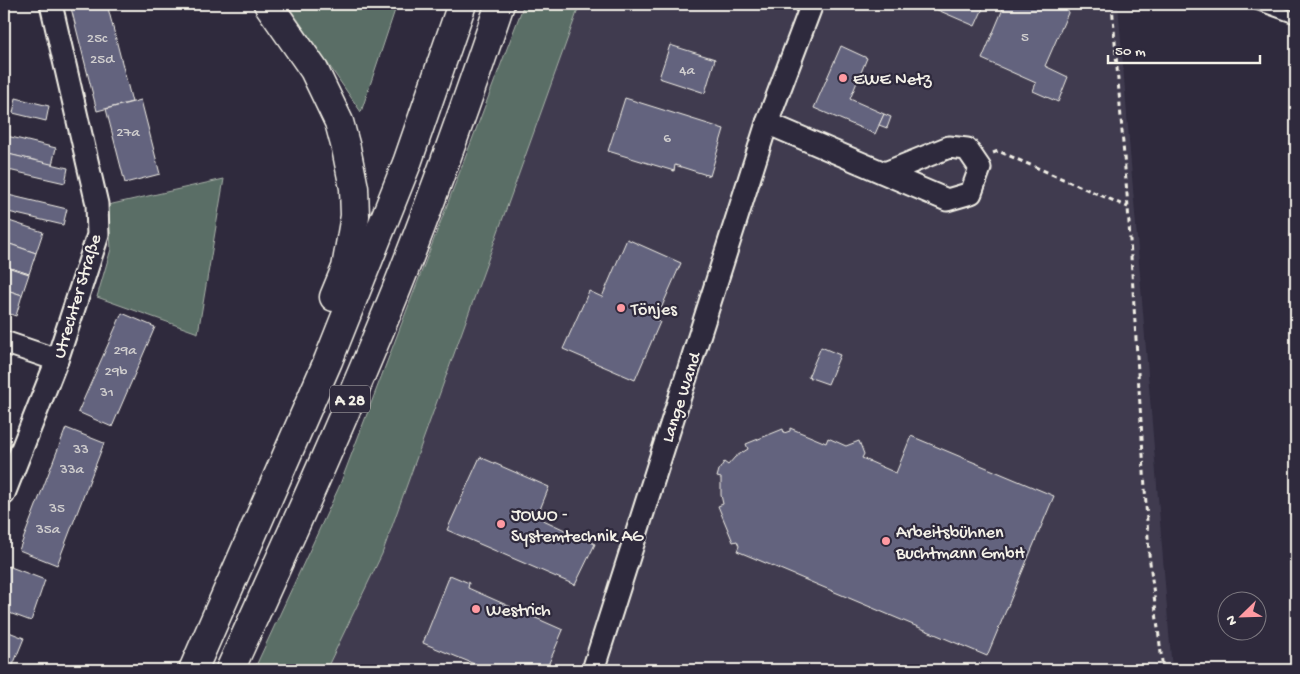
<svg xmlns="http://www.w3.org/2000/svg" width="1300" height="674" viewBox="0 0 1300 674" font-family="'Gochi Hand',sans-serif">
	<rect width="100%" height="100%" fill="#2f2a3d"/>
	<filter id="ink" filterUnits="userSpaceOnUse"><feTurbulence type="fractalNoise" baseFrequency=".02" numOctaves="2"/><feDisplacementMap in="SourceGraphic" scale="10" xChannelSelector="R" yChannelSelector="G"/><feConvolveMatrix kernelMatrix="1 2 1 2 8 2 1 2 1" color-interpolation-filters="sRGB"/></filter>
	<g filter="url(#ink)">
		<!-- built -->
		<path fill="#3f3b50" d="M544 4H1118L1172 670H298Z"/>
		<!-- green -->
		<g fill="#5a6e66" stroke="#a7b0a7">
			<path d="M287 4H397L361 112Z"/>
			<path d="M524 4H580L382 554 326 670H254L339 487Z"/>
			<path d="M224 179 198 333 97 297 111 249 108 205Z"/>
		</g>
		<!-- building -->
		<g fill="#64647e" stroke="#f4f1e8">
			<path d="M70 4H107L132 102 97 111Z"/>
			<path d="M934 4H985L975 26 933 8Z"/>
			<path d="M1005 4H1067L1068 13 1045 66 1068 77 1058 102 1033 91 1036 83 982 59Z"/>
			<path d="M670 45 715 59 705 93 659 78Z"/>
			<path d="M841 46 867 58 850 99 884 114 875 134 814 108Z"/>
			<path d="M16 98 49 106 46 121 13 113Z"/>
			<path d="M625 98 724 129 710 176 675 165 674 171 608 151Z"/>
			<path d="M141 100 160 174 125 183 106 109Z"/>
			<path d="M884 114 891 117 887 128 879 125Z"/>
			<path d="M7 136 56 148 52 165 4 153Z"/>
			<path d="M4 153 68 168 65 183 4 169Z"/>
			<path d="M4 194 67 209 63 225 4 211Z"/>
			<path d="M6 220 43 232 36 253 4 242V225Z"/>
			<path d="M627 239 681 263 656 320 660 322 635 380 563 349 589 291 602 297Z"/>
			<path d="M4 242 36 253 29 274 4 266Z"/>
			<path d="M4 266 29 274 22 295 4 289Z"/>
			<path d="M4 289 22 295 16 316 4 312Z"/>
			<path d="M122 313 155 327 112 427 78 412Z"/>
			<path d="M821 347 840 355 828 384 808 377Z"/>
			<path d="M66 428 104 443 57 565 19 550Z"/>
			<path d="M790 428 826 443 828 438 846 446 859 441 864 454 862 458 896 473 911 436 1054 496 987 656 737 551 739 546 737 541 733 542 718 506 723 504 721 495V478L717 477 719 470 724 462 728 465 735 457 748 449 746 444 783 429 784 433 790 431Z"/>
			<path d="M480 457 549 487 537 517 595 544 575 585 447 530Z"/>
			<path d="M8 566 45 580 31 621 4 611V576Z"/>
			<path d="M450 575 469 583 468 588 563 630 546 670H489L423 643Z"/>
			<path d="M4 630 24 638 11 670H4Z"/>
		</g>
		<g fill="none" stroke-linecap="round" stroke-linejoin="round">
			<!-- service casing -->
			<g stroke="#f4f1e8" stroke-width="14">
				<path id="service" d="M1257 4 1296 18"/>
			</g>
			<!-- minor casing -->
			<g stroke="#f4f1e8" stroke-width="25">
				<g id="minor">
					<path d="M767 123 947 200 971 193 980 168 967 149 949 147 885 173"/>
					<path d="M4 342 57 360"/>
					<path d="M4 494 57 360 98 235 97 204 51 4"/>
					<path d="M593 670 767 123 812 4"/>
				</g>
			</g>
			<!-- motorway casing -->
			<g stroke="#f4f1e8" stroke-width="31">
				<g id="motorway">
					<path d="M268 4 314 70 339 122 346 148 354 188 355 216 346 268 334 297"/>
					<path d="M193 670 328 361 407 163 462 4"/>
					<path d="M230 670C287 544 345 417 397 288 434 195 468 99 500 4"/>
				</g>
			</g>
			<!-- path -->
			<g stroke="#f4f1e8" stroke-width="3" stroke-dasharray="5 4" stroke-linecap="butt">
				<path d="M1112 4 1128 207 1149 554 1163 670"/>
				<path d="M993 153 998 151 1128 207"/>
			</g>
			<!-- service -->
			<use href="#service" stroke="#2f2a3d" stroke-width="10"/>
			<!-- minor -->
			<use href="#minor" stroke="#2f2a3d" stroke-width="21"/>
			<!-- motorway -->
			<use href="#motorway" stroke="#2f2a3d" stroke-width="28"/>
		</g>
	</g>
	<!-- markers -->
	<g fill="#ff9aa2" stroke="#2f2a3d" stroke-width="2">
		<circle cx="843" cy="78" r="5"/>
		<circle cx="621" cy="308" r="5"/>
		<circle cx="501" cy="524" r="5"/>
		<circle cx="886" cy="541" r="5"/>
		<circle cx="476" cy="609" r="5"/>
	</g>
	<g text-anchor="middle" stroke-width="4.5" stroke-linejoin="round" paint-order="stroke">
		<!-- number labels -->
		<g font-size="15" fill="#d0cece">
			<text x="1025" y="41">5</text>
			<text x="97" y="42">25c</text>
			<text x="102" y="63">25d</text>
			<text x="687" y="74">4a</text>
			<text x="128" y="136">27a</text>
			<text x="667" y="142">6</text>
			<text x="125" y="354">29a</text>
			<text x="116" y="375">29b</text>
			<text x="107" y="396">31</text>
			<text x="81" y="453">33</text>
			<text x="72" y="473">33a</text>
			<text x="57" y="512">35</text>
			<text x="48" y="533">35a</text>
		</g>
		<!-- shield labels -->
		<rect fill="#2f2a3d" stroke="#b9b5b5" stroke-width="1" x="330" y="385.5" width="40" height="27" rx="4"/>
		<g font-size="16" font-weight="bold" fill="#f4f1e8">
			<text x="350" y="405">A 28</text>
		</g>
		<!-- poi labels -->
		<g font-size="18" fill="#f4f1e8" stroke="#2f2a3d" text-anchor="start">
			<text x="853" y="84">EWE Netz</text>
			<text x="631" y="314">Tönjes</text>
			<text x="511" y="520">JOWO ‑<tspan x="511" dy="21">Systemtechnik AG</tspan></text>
			<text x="896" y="537">Arbeitsbühnen<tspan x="896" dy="21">Buchtmann GmbH</tspan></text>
			<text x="486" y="615">Westrich</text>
		</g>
		<!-- street labels -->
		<g font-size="18" fill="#f4f1e8" stroke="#2f2a3d">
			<text transform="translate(76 296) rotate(-73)" y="6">Utrechter Straße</text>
			<text transform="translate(680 397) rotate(-72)" y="6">Lange Wand</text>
		</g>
	</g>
	<!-- margin -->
	<rect width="1300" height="674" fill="none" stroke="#2f2a3d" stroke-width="20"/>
	<rect x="10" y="10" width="1280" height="654" fill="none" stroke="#f4f1e8" stroke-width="2" filter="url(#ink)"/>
	<!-- north arrow -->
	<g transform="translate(1242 616) rotate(247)"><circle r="24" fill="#2f2a3d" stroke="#7e7a81"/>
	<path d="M0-4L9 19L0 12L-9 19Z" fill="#ff9aa2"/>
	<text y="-8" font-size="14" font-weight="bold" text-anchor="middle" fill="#f4f1e8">N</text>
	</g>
	<!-- scale -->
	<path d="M1108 55v8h152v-8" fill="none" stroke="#f4f1e8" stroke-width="2.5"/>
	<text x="1115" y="55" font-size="15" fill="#f4f1e8" stroke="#2f2a3d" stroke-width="4" paint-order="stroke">50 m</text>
</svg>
